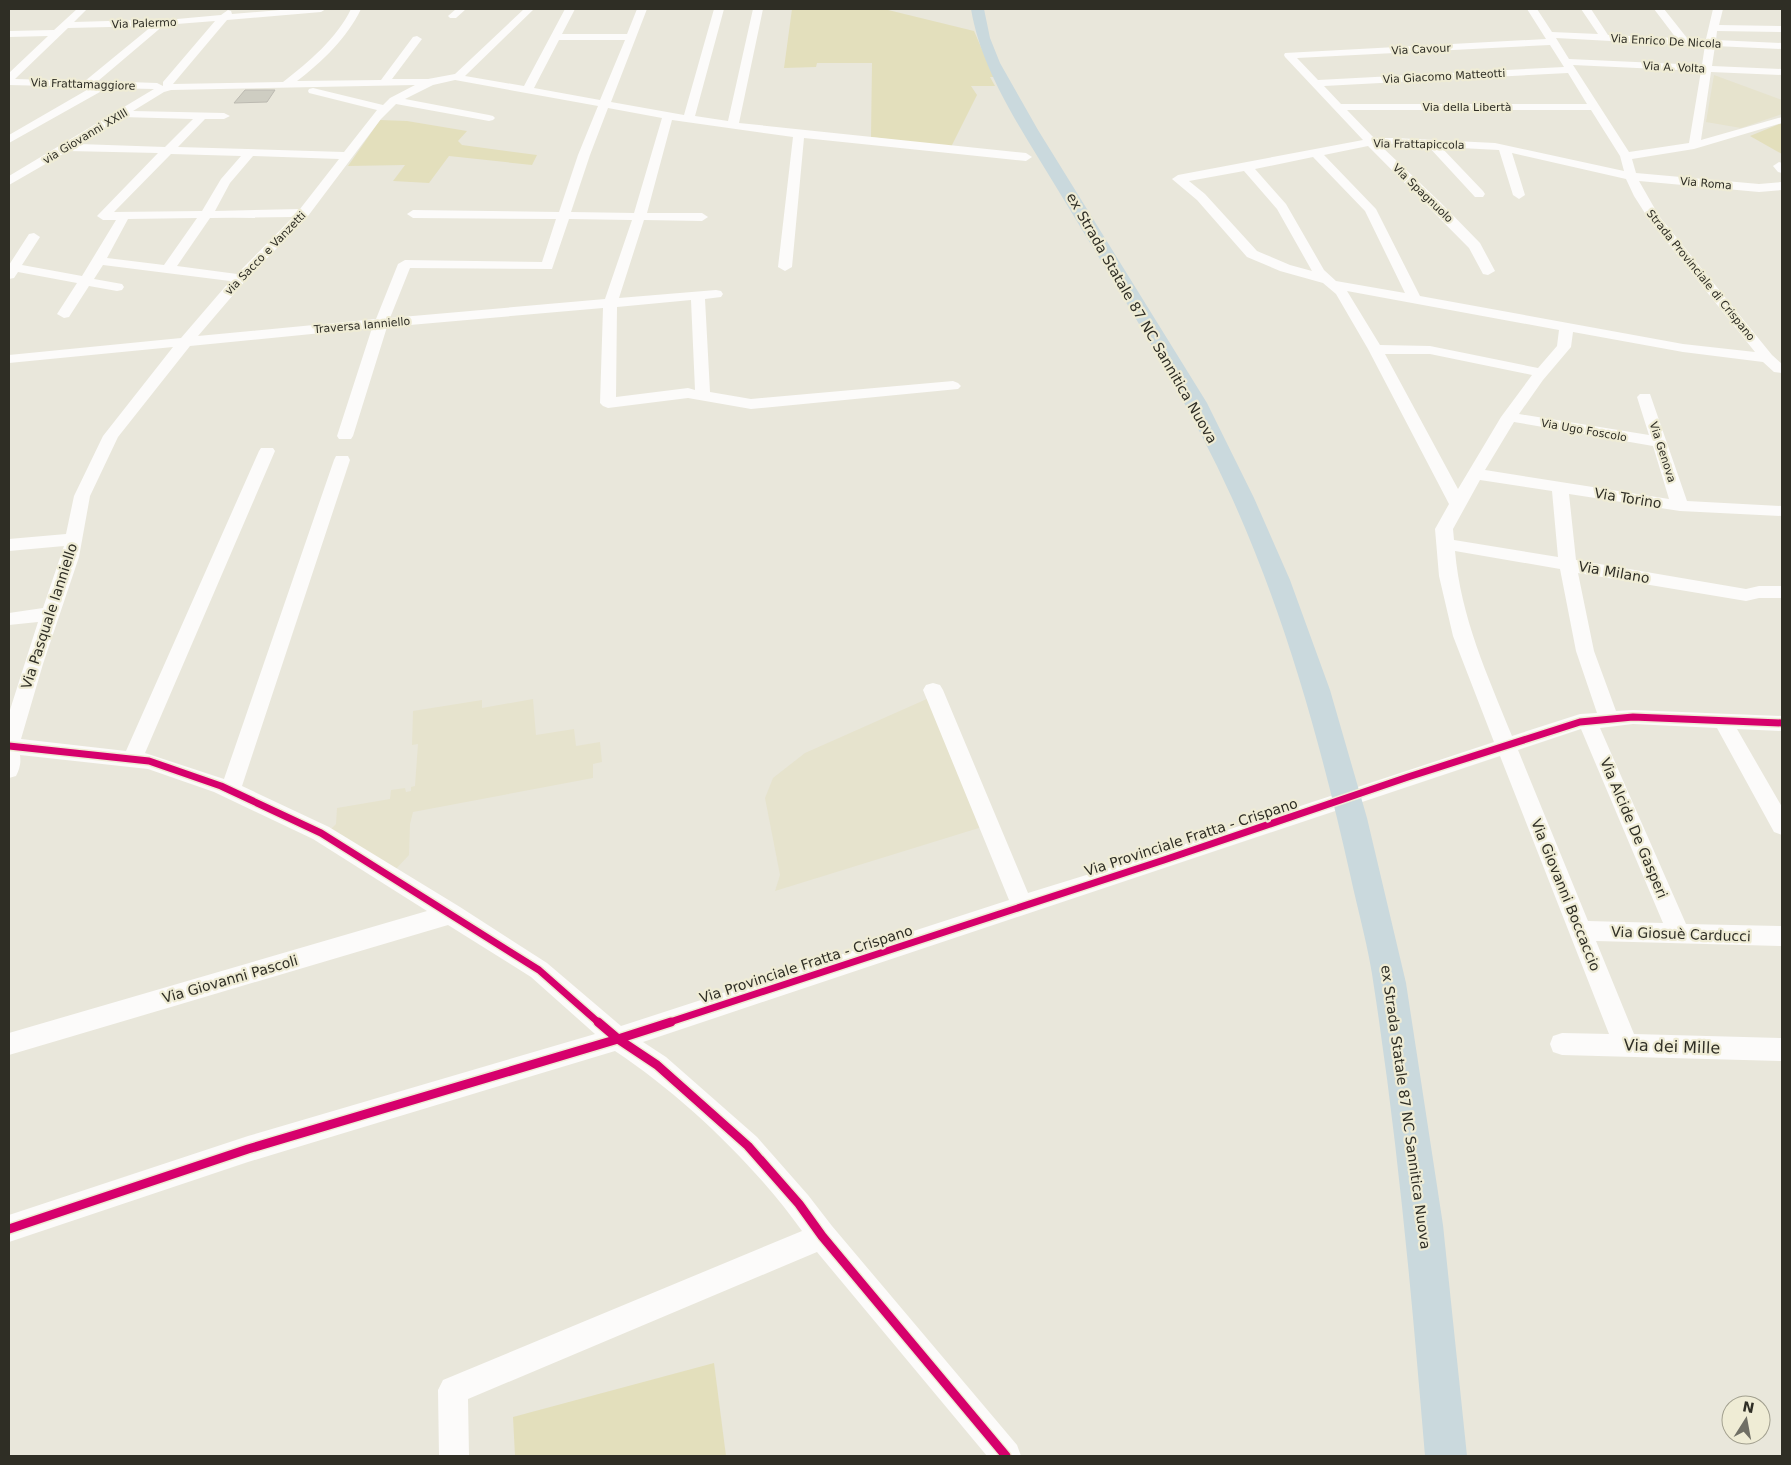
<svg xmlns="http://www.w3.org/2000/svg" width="1791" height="1465" viewBox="0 0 1791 1465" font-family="'DejaVu Sans',sans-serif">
	<rect width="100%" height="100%" fill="#e9e7db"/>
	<!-- built -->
	<g fill="#e6e3cd">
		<path d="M1714 75 1782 100V114L1741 128 1706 122Z"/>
		<path d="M929 698 982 827 775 891 780 875 765 798 773 778 805 753Z"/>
		<path d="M533 699 536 735 574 729 576 746 600 742 602 762 593 764V778L413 812 410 824 409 855 396 869 330 830 336 824 337 808 390 799 391 790 405 788 406 792 411 791V787L415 786 418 744 412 745 413 711 482 700V708Z"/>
	</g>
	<!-- green -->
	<g fill="#e3dfbc">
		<path d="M792 9H884L974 31 994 77H990L995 86H971L977 95 951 147 871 137 872 63H817L816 67 784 68Z"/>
		<path d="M380 120 407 121 467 131 458 141 462 145 537 155 532 165 449 156 429 183 393 181 405 165 348 166Z"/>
		<path d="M1782 123V154L1750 136Z"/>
		<path d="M714 1363 726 1456H515L513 1417Z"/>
	</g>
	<!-- building -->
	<path fill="#cecdc2" stroke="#bcbab1" d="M245 90H275L267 102 234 103Z"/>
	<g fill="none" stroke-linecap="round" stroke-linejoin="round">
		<!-- minor -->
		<g fill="#fcfbfa" fill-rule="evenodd">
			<path d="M77 9H87L74 22 177 19 221 15 228 10 231 11 232 14 292 9H326L321 12 227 20 173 84 283 82C309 62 337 38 351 9H361C347 38 322 62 297 81L381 80 413 37 417 36 422 39 392 79H428L455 74 524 9H534L465 76 524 86 565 9H575L562 34H627L637 9H647L611 102 684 115 714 9H724L695 116 728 121 753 9H763L739 123 1026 153 1032 157 1026 161 804 138 792 267 785 271 778 267 793 137 672 120 647 213H702L708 217 702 221 644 220 619 298 716 290 721 291 723 294 721 297 705 299 710 392 751 399 953 381 958 383 961 386 958 389 751 409 688 398 608 408 603 406 600 403 603 308 387 327 353 436 351 439H339L337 436 372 328 190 346 118 437 90 496 79 557 43 664 21 739 126 751 259 451 261 448H273L275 451 145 753 224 779 334 460 336 456H348L350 460 242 786 329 827 460 907 547 963 621 1026 1009 900 923 690 926 685 933 683 940 685 943 690 1028 893 1164 851 1494 742 1453 636 1439 576 1435 529 1449 504 1368 349 1336 294 1323 283 1280 271 1247 257 1197 200 1172 179 1178 175 1363 140 1285 57 1284 55 1285 53 1546 39 1527 9H1537L1552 32 1598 34 1581 9H1591L1608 35 1676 38 1654 9H1664L1687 38 1706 39 1713 9H1723L1719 25 1782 26V32L1717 31 1716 40 1782 43V49L1715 46 1712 66 1782 69V75L1711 72 1701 140 1782 117V123L1694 149 1632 159 1636 173 1759 184 1782 182V190L1759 192 1639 181 1659 216 1772 355 1782 364V373L1774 372 1763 362 1683 352 1573 332 1571 347 1543 380 1519 414 1649 435 1637 397 1640 394H1650L1687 501 1782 506V516L1680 511 1569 494 1576 560 1746 589 1759 586H1782V598H1759L1746 601 1578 573 1594 651 1616 711 1633 710 1782 716V731L1737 729 1782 807V835L1774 832 1717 728 1633 724 1600 728 1686 924 1782 926V946L1596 941 1634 1034 1782 1038V1061L1562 1055 1553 1052 1550 1044 1553 1036 1562 1033 1609 1034 1500 756 643 1042 666 1057 757 1137 808 1195 832 1226 1017 1445 1021 1456H987L817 1252 468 1399 469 1456H439L438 1390 443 1380 802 1231C755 1165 683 1096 615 1051L248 1162 9 1242V1215L248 1136 595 1034 531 977 448 925 9 1055V1033L427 911 313 839 214 792 148 769 20 755C21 763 20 768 16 776L9 778V713L38 622 9 625V613L43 608 64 546 9 551V539L66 534 74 496 103 436 173 347 9 363V355L181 338 230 281 103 265 94 279 122 284 124 287 122 290 117 291 89 286 69 317 64 318 57 314 77 283 18 272 14 278 9 279V265L29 234 34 233 40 237 22 265 82 276 116 220H103L97 216 158 153 68 151 9 185V176L154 89 107 88 9 143V135L92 87 9 85V73L48 36 9 37V31L54 30ZM215 21 163 82V86L157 83 98 81 164 25ZM152 26 85 81 15 79 68 28ZM1556 38 1684 45H1705L1702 65 1569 59ZM559 40H625L600 100 534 88ZM1550 45 1564 67 1318 80 1297 58ZM1573 65 1701 71 1689 143 1629 152ZM1568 73 1587 104H1341L1324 86ZM455 80 598 106 578 155 559 212 413 210 407 214 413 218 556 219 542 262 405 260 398 264 376 319 198 336 245 281 308 216 381 119 396 104 489 121 493 120 495 118 493 116 489 115 405 99 433 85ZM415 85 390 98 383 105 313 88 309 89 308 91 309 93 377 110 344 152 178 147 205 119H224L230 116 224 113 133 111 164 92 171 90ZM608 108 662 118 634 213 571 212 590 155ZM1347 110H1591L1620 156 1624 171 1495 143 1394 138H1374ZM122 117 193 119 165 147 79 144ZM1394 144 1428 146 1475 197H1483L1485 194 1483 191 1441 147 1499 150 1513 195 1519 199 1525 195 1512 153 1626 179 1634 196 1650 221 1755 352 1683 344 1420 296 1376 209 1324 155 1368 146 1469 248 1483 274 1488 275 1495 271 1480 243 1440 202 1380 145ZM171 154 241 156 221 179 202 211 114 212ZM253 156 339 159 300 209 215 211 230 183ZM1313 157 1365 211 1405 293 1336 281 1324 270 1286 204 1255 169ZM1244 171 1277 209 1312 271 1290 265 1257 251 1205 194 1189 181ZM293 217 237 274 177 266 210 218ZM197 218 164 265 107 258 128 219ZM569 219 632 220 605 299 390 318 410 268 552 269ZM1347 291 1559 330 1557 346 1538 368 1430 346 1380 345ZM691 300 695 390 688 388 616 397 617 307ZM1385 354H1430L1532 375 1501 417 1458 489ZM1514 422 1653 446 1669 499 1485 470ZM1480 480 1552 491 1558 557 1454 540 1453 529ZM1455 551 1560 569 1576 651 1597 713 1580 714 1512 736C1487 674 1461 618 1455 551ZM1581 729 1663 923 1588 921 1518 750Z"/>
			<path d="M456 9H466L456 18H450L448 16Z"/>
			<path d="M1779 162 1782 163V173L1778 172 1773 166Z"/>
		</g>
		<!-- highway -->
		<path fill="#cad9dd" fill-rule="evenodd" d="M971 9H984L990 38 1000 63 1038 130 1207 403 1254 498 1290 580 1330 690 1367 818 1406 983 1443 1225 1467 1456H1425C1412 1299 1398 1143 1374 987 1369 949 1358 911 1350 874 1321 745 1286 618 1232 498 1184 392 1121 295 1061 195 1027 138 982 75 971 9Z"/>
		<!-- cycleway-far1 casing -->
		<g stroke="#efecd5" stroke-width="10">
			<g id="cycleway-far1">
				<path d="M9 746 149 761 221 786 321 833 539 970 599 1023"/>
				<path d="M667 1023 1164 860 1408 777 1580 722 1633 717 1782 723"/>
			</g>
		</g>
		<!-- cycleway casing -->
		<g stroke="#efecd5" stroke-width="12">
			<g id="cycleway">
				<path d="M598 1022 618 1039 657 1065 748 1146 799 1204 822 1236 1006 1456"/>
				<path d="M9 1229 248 1149 618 1039 671 1022"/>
			</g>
		</g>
		<!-- cycleway-far1 -->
		<use href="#cycleway-far1" stroke="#d6006c" stroke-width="7"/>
		<!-- cycleway -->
		<use href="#cycleway" stroke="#d6006c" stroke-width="9"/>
	</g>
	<g text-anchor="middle" stroke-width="4.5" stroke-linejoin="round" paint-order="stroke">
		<!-- far-street labels -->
		<g font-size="11" fill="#2f2e25" stroke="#efecd5">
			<text transform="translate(144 23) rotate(-2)" y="4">Via Palermo</text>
			<text transform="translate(1666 41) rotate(3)" y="4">Via Enrico De Nicola</text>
			<text transform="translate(1421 49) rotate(-3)" y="4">Via Cavour</text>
			<text transform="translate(1674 67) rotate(3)" y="4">Via A. Volta</text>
			<text transform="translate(1444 76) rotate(-3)" y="4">Via Giacomo Matteotti</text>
			<text transform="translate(83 84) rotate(2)" y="4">Via Frattamaggiore</text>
			<text x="1467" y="111">Via della Libertà</text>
			<text transform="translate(85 136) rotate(-31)" y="4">via Giovanni XXIII</text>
			<text transform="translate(1419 144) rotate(1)" y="4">Via Frattapiccola</text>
			<text transform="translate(1706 183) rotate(5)" y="4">Via Roma</text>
			<text transform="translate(1423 193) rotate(44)" y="4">Via Spagnuolo</text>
			<text transform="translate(265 253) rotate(-46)" y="4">via Sacco e Vanzetti</text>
			<text transform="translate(1701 275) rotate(51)" y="4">Strada Provinciale di Crispano</text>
			<text transform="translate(362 325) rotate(-5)" y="4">Traversa Ianniello</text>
			<text transform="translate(1584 430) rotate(10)" y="4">Via Ugo Foscolo</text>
			<text transform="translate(1663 452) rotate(72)" y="4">Via Genova</text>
		</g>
		<!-- street labels -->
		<g font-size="14" fill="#2f2e25" stroke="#efecd5">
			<text transform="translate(1142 318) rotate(60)" y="5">ex Strada Statale 87 NC Sannitica Nuova</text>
			<text transform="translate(1628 498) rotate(9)" y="5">Via Torino</text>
			<text transform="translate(1614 572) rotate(10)" y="5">Via Milano</text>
			<text transform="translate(49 616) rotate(-72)" y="5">Via Pasquale Ianniello</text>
			<text transform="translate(1634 828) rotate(67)" y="5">Via Alcide De Gasperi</text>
			<text transform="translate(1191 837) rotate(-18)" y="5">Via Provinciale Fratta - Crispano</text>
			<text transform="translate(1566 895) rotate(68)" y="5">Via Giovanni Boccaccio</text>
			<text transform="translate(1681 934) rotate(2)" y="5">Via Giosuè Carducci</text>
			<text transform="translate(806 964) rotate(-18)" y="5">Via Provinciale Fratta - Crispano</text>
			<text transform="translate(230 979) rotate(-16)" y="5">Via Giovanni Pascoli</text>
			<text transform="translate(1406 1107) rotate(82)" y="5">ex Strada Statale 87 NC Sannitica Nuova</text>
		</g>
		<!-- near-street labels -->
		<g font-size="16" fill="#2f2e25" stroke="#efecd5">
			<text transform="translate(1672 1046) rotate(2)" y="6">Via dei Mille</text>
		</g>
	</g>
	<!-- border -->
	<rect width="1791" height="1465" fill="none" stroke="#2f2e25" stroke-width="20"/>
	<!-- north arrow -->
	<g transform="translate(1746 1420) rotate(11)"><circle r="24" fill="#efecd5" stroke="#a2a08f"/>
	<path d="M0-4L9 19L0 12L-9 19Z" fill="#706f65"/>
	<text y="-8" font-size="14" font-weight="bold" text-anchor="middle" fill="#2f2e25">N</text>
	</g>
</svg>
